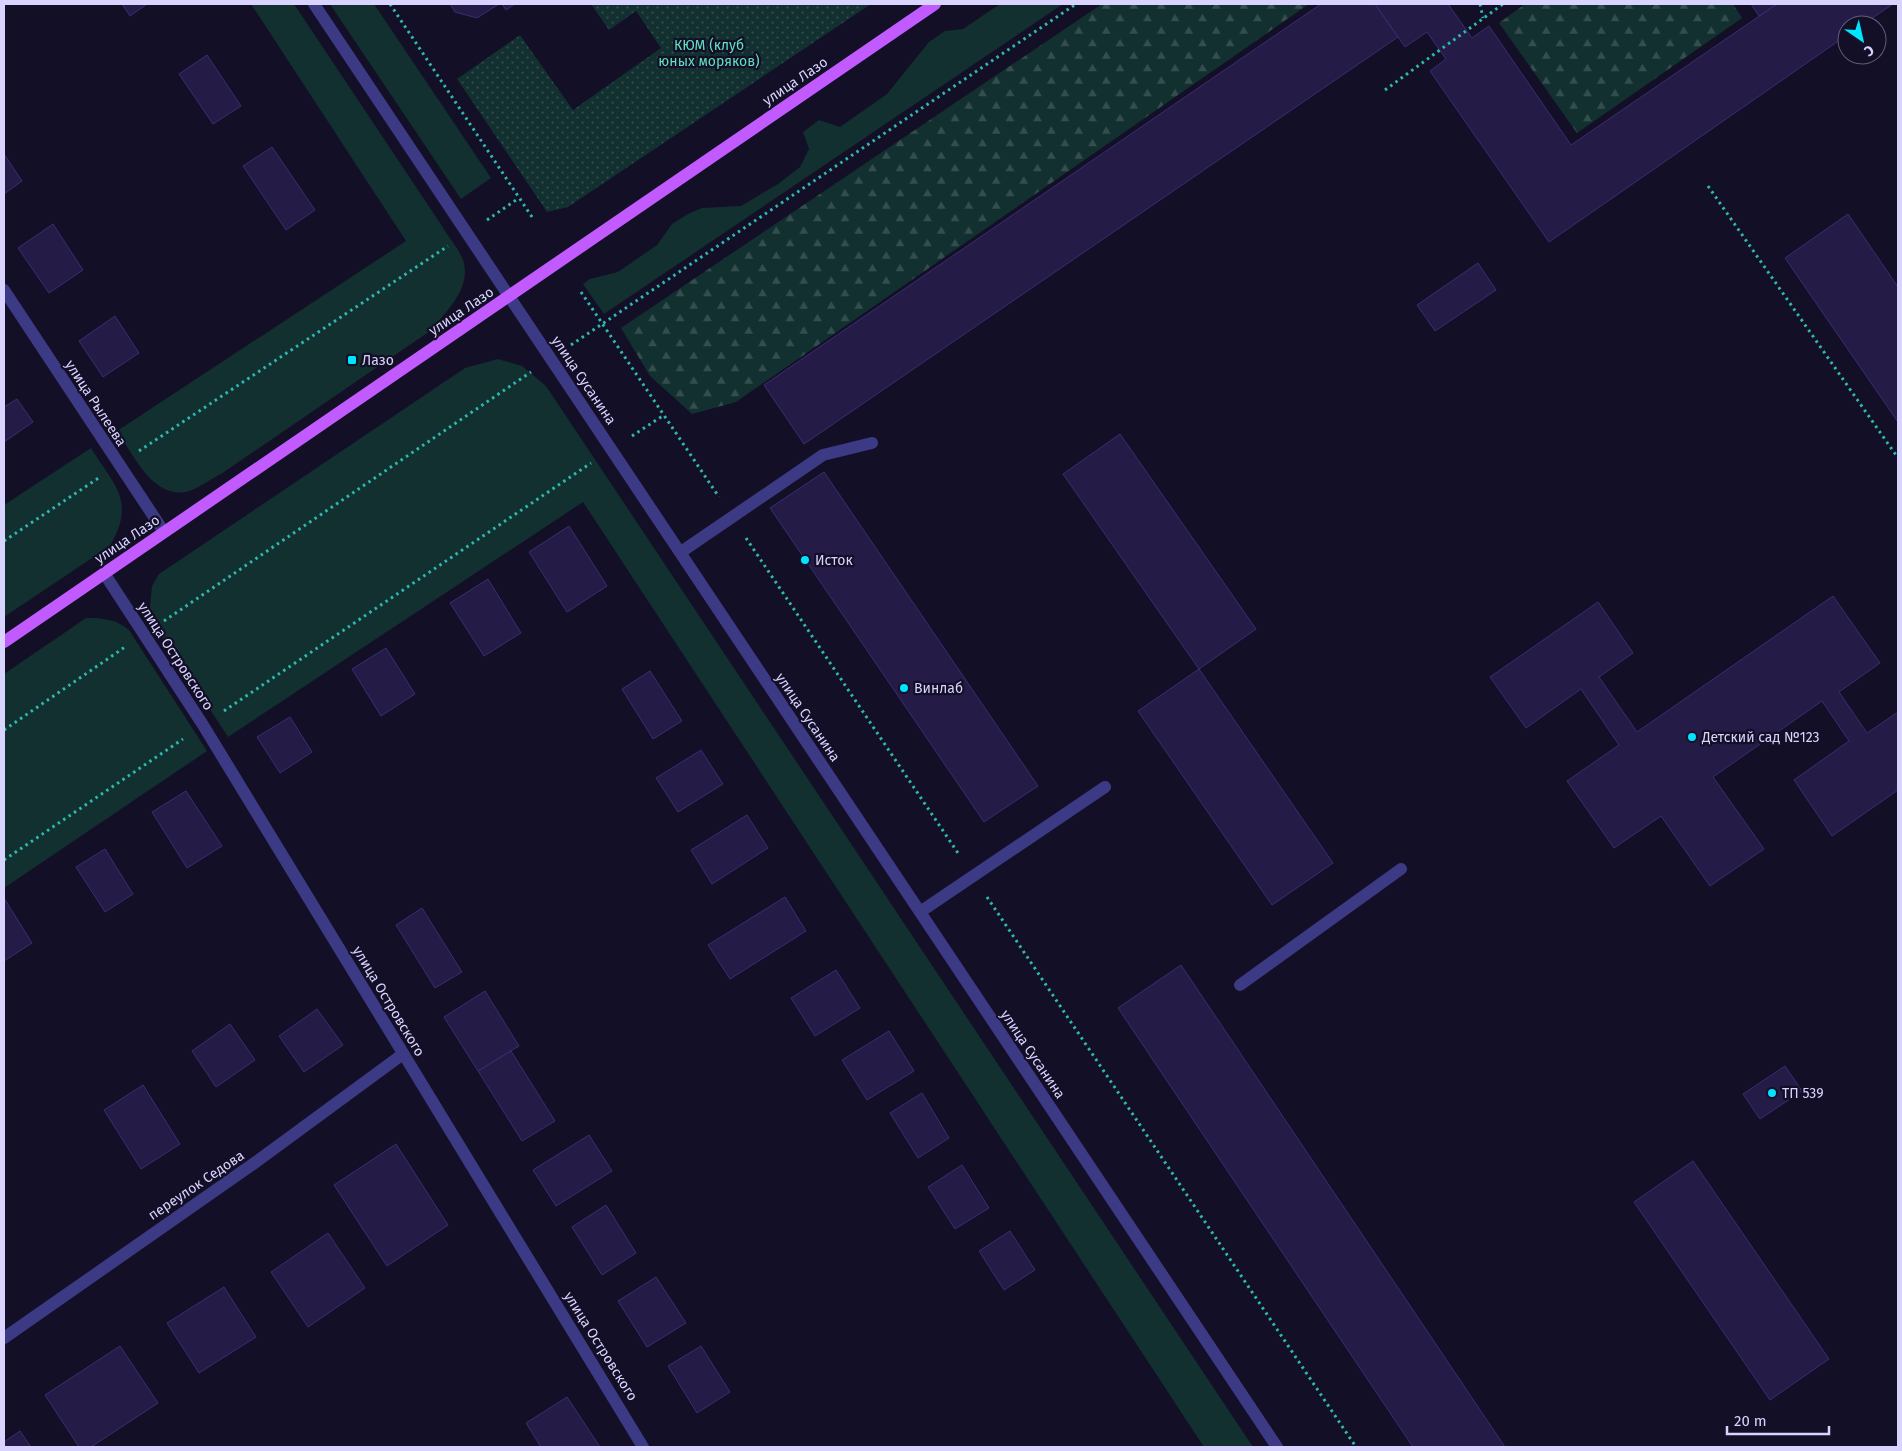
<svg xmlns="http://www.w3.org/2000/svg" width="1902" height="1451" viewBox="0 0 1902 1451" font-family="'Fira Sans',sans-serif">
	<defs>
		<pattern id="forest-firs" width="22" height="20" patternUnits="userSpaceOnUse" patternTransform="scale(1.25)"><rect width="22" height="20" fill="#12302f"/><path d="M5 1l3.5 6h-7zM16 11l3.5 6h-7z" fill="#344d4e"/></pattern>
		<pattern id="park-dots" width="8" height="8" patternUnits="userSpaceOnUse" patternTransform="scale(1.25)"><rect width="8" height="8" fill="#12302f"/><path d="M2 2h.1M6 6h.1" fill="none" stroke="#344d4e" stroke-width="1.8" stroke-linecap="round"/></pattern>
	</defs>
	<rect width="100%" height="100%" fill="#130f26"/>
	<!-- green -->
	<g fill="#12302f">
		<path d="M251 4H294L442 226C448 237 461 251 464 263 470 290 446 312 430 331L221 474C211 479 198 489 186 492 152 498 133 454 117 431L406 241Z"/>
		<path d="M330 4H374L491 178 461 199Z"/>
		<path d="M1000 4H1063L604 314 583 284 590 279 618 272 657 245 672 224 688 214 702 208 741 206 778 184 800 167 809 149 803 132 819 120 840 127 887 94 929 42 945 31 963 29Z"/>
		<path d="M498 359 522 366 546 386 1253 1447H1204L583 502 228 737 149 616 152 586 159 574 465 368Z"/>
		<path d="M91 448C115 487 136 500 110 546L4 617V505Z"/>
		<path d="M86 618C103 618 116 619 129 630L207 751 4 888V674Z"/>
	</g>
	<!-- forest -->
	<g fill="url(#forest-firs)">
		<path d="M1102 4H1309L736 402 692 414 650 376 621 328Z"/>
		<path d="M1525 4H1733L1742 18 1577 133 1499 23Z"/>
	</g>
	<!-- park -->
	<path fill="url(#park-dots)" d="M591 4H871L568 207 547 212 457 79 520 35 573 110 661 48 636 11 609 30Z"/>
	<!-- building -->
	<g fill="#241b47" stroke="#3b2d73">
		<path d="M122 4H147L130 16Z"/>
		<path d="M450 4H499L477 18 455 12Z"/>
		<path d="M502 4H515L506 10Z"/>
		<path d="M1321 4H1375L1398 37 804 444 764 385Z"/>
		<path d="M1375 4H1448L1472 38 1489 26 1571 145 1777 4H1893L1862 25H1847V35L1549 242 1430 71 1446 59 1427 32 1405 47Z"/>
		<path d="M1751 4H1777L1759 16Z"/>
		<path d="M207 55 241 106 213 124 179 74Z"/>
		<path d="M272 147 315 210 286 230 243 166Z"/>
		<path d="M4 154 22 181 4 194Z"/>
		<path d="M1848 214 1898 287V422L1785 258Z"/>
		<path d="M53 224 83 270 49 293 18 248Z"/>
		<path d="M1478 263 1496 290 1435 331 1417 305Z"/>
		<path d="M115 316 139 353 103 377 79 341Z"/>
		<path d="M17 399 33 422 4 442V407Z"/>
		<path d="M1120 434 1256 629 1199 669 1063 474Z"/>
		<path d="M824 472 1038 786 984 822 770 508Z"/>
		<path d="M569 526 607 586 567 612 529 552Z"/>
		<path d="M488 579 521 633 484 656 450 603Z"/>
		<path d="M1833 596 1880 663 1839 692 1867 733 1898 712V790L1832 836 1794 780 1849 741 1822 701 1713 777 1764 849 1710 886 1661 816 1614 848 1567 781 1619 745 1581 689 1526 728 1490 677 1598 602 1633 653 1599 677 1637 732Z"/>
		<path d="M386 648 415 694 381 716 352 669Z"/>
		<path d="M1199 669 1333 863 1272 905 1138 711Z"/>
		<path d="M650 671 682 721 653 739 622 689Z"/>
		<path d="M290 717 312 752 280 773 257 737Z"/>
		<path d="M701 750 723 784 678 812 656 778Z"/>
		<path d="M186 791 222 846 187 868 152 812Z"/>
		<path d="M747 815 768 848 712 884 691 850Z"/>
		<path d="M105 849 133 894 105 912 76 867Z"/>
		<path d="M785 897 806 931 730 979 708 945Z"/>
		<path d="M4 898 32 943 4 961Z"/>
		<path d="M422 908 462 972 435 988 396 925Z"/>
		<path d="M1181 965 1505 1447H1413L1118 1008Z"/>
		<path d="M836 970 860 1008 815 1036 791 998Z"/>
		<path d="M485 991 519 1046 478 1071 444 1017Z"/>
		<path d="M317 1009 343 1045 304 1072 279 1036Z"/>
		<path d="M230 1024 255 1060 216 1087 192 1051Z"/>
		<path d="M889 1031 914 1071 867 1100 842 1060Z"/>
		<path d="M511 1051 555 1121 522 1141 478 1071Z"/>
		<path d="M1785 1066 1802 1091 1760 1119 1743 1094Z"/>
		<path d="M143 1085 180 1144 141 1169 104 1110Z"/>
		<path d="M922 1093 949 1138 918 1158 890 1113Z"/>
		<path d="M589 1135 612 1171 556 1206 533 1170Z"/>
		<path d="M396 1144 448 1225 387 1266 334 1185Z"/>
		<path d="M1693 1161 1829 1359 1770 1400 1634 1202Z"/>
		<path d="M962 1165 989 1208 955 1229 928 1187Z"/>
		<path d="M606 1205 636 1253 602 1275 572 1227Z"/>
		<path d="M1010 1231 1035 1270 1004 1290 979 1251Z"/>
		<path d="M328 1233 365 1288 308 1327 271 1272Z"/>
		<path d="M656 1277 686 1323 647 1347 618 1301Z"/>
		<path d="M224 1287 256 1337 199 1373 167 1323Z"/>
		<path d="M120 1346 158 1403 91 1447H79L45 1395Z"/>
		<path d="M701 1346 730 1392 697 1413 668 1366Z"/>
		<path d="M567 1397 600 1447H541L526 1423Z"/>
		<path d="M20 1431 31 1447H4V1442Z"/>
	</g>
	<g fill="none" stroke-linecap="round" stroke-linejoin="round">
		<!-- path -->
		<g stroke="#2fb8b0" stroke-width="3" stroke-dasharray="2.5 4" stroke-linecap="butt">
			<path d="M390 4 534 220"/>
			<path d="M1480 4 1483 18"/>
			<path d="M1385 90 1503 4"/>
			<path d="M1708 186 1898 458"/>
			<path d="M487 220 519 198"/>
			<path d="M581 292 719 497"/>
			<path d="M571 345 1076 4"/>
			<path d="M632 436 664 415"/>
			<path d="M139 451 448 246"/>
			<path d="M746 538 960 856"/>
			<path d="M4 541 100 477"/>
			<path d="M164 621 531 372"/>
			<path d="M224 711 591 463"/>
			<path d="M4 730 125 647"/>
			<path d="M4 860 183 739"/>
			<path d="M987 897 1356 1447"/>
		</g>
		<!-- minor -->
		<g stroke="#3d3a85" stroke-width="12">
			<path d="M314 4 1277 1447"/>
			<path d="M4 290 164 532"/>
			<path d="M681 552 823 455 872 443"/>
			<path d="M104 573 203 725 643 1447"/>
			<path d="M920 912 1105 787"/>
			<path d="M1240 985 1401 869"/>
			<path d="M4 1338 256 1162 403 1054"/>
		</g>
		<!-- major -->
		<path stroke="#c25bff" stroke-width="12" d="M4 642 935 4"/>
	</g>
	<!-- markers -->
	<g fill="#00e5ff" stroke="#130f26" stroke-width="2">
		<rect x="347" y="355" width="10" height="10" rx="2.5"/>
		<circle cx="805" cy="560" r="5"/>
		<circle cx="904" cy="688" r="5"/>
		<circle cx="1692" cy="737" r="5"/>
		<circle cx="1772" cy="1093" r="5"/>
	</g>
	<g text-anchor="middle" stroke-width="4.5" stroke-linejoin="round" paint-order="stroke">
		<!-- park labels -->
		<g font-size="14" fill="#5fe0c0" stroke="#130f26">
			<text x="709" y="50">КЮМ (клуб<tspan x="709" dy="16">юных моряков)</tspan></text>
		</g>
		<!-- street labels -->
		<g font-size="14" fill="#d9d4ff" stroke="#130f26">
			<text transform="translate(795 81) rotate(-34)" y="5">улица Лазо</text>
			<text transform="translate(461 311) rotate(-34)" y="5">улица Лазо</text>
			<text transform="translate(584 380) rotate(56)" y="5">улица Сусанина</text>
			<text transform="translate(96 403) rotate(57)" y="5">улица Рылеева</text>
			<text transform="translate(127 539) rotate(-34)" y="5">улица Лазо</text>
			<text transform="translate(176 656) rotate(57)" y="5">улица Островского</text>
			<text transform="translate(808 717) rotate(56)" y="5">улица Сусанина</text>
			<text transform="translate(389 1001) rotate(59)" y="5">улица Островского</text>
			<text transform="translate(1033 1054) rotate(56)" y="5">улица Сусанина</text>
			<text transform="translate(196 1185) rotate(-34)" y="5">переулок Седова</text>
			<text transform="translate(601 1346) rotate(58)" y="5">улица Островского</text>
		</g>
		<!-- poi labels -->
		<g font-size="14" fill="#d9d4ff" stroke="#130f26" text-anchor="start">
			<text x="362" y="365">Лазо</text>
			<text x="815" y="565">Исток</text>
			<text x="914" y="693">Винлаб</text>
			<text x="1702" y="742">Детский сад №123</text>
			<text x="1782" y="1098">ТП 539</text>
		</g>
	</g>
	<!-- border -->
	<rect width="1902" height="1451" fill="none" stroke="#d9d4ff" stroke-width="10"/>
	<!-- north arrow -->
	<g transform="translate(1862 40) rotate(146)"><circle r="24" fill="#130f26" stroke="#625e7d"/>
	<path d="M0-4L9 19L0 12L-9 19Z" fill="#00e5ff"/>
	<text y="-8" font-size="14" font-weight="bold" text-anchor="middle" fill="#d9d4ff">С</text>
	</g>
	<!-- scale -->
	<path d="M1727 1426v8h102v-8" fill="none" stroke="#d9d4ff" stroke-width="2.5"/>
	<text x="1734" y="1426" font-size="15" fill="#d9d4ff" stroke="#130f26" stroke-width="4" paint-order="stroke">20 m</text>
</svg>
